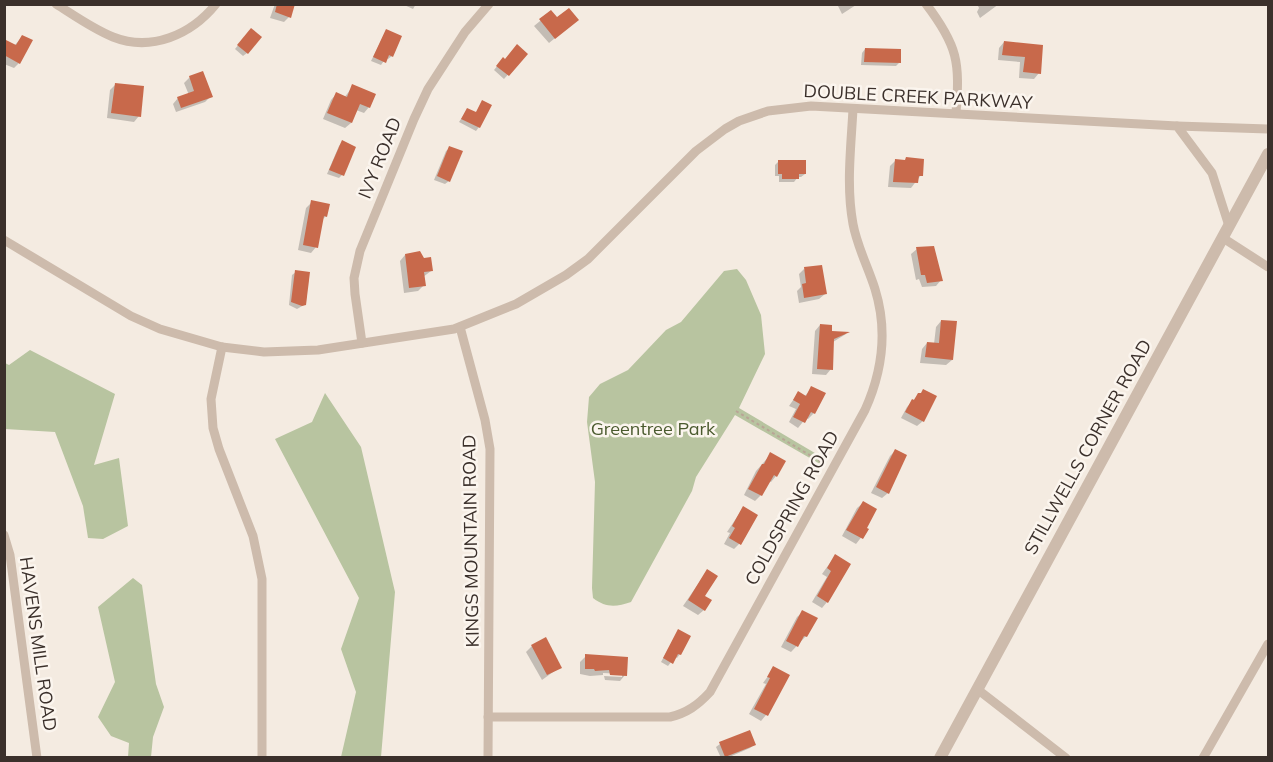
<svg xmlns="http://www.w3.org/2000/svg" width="1273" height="762" viewBox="0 0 1273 762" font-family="Mulish,sans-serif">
	<rect width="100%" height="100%" fill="#f4ebe1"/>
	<!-- green -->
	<g fill="#b8c4a0">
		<path d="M737 269 746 280 761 315 765 354 739 408 825 459 822 465 735 415 696 477 692 491 631 602C616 607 606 608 593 598L592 588 595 482 587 422 589 397 600 384 628 370 666 330 681 322 724 271Z"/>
		<path d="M30 350 115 394 94 465 119 458 128 526 103 539 88 538 83 506 55 432 5 429V363L9 365Z"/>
		<path d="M325 393 361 447 395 592 381 757H341L356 692 341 649 359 598 275 439 312 422Z"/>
		<path d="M133 578 142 585 156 684 164 707 153 737 151 757H128L129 743 111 736 98 717 115 682 98 607Z"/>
	</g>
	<!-- shadow -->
	<g fill="#0003">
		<path d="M275 4H294L289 17 284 22 270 18Z"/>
		<path d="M402 4H416L413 9Z"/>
		<path d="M837 4H856V5L842 14Z"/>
		<path d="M977 4H999L980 18 977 12 979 8Z"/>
		<path d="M551 12 557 20 571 25 549 43 534 26Z"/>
		<path d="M386 31 392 56 388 59 386 58 381 65 371 61Z"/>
		<path d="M248 33 247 53 243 56 235 49Z"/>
		<path d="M22 37 19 63 14 68 4 64V41L14 46Z"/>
		<path d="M1004 42 1042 46 1039 73 1034 79 1019 78 1020 62 998 60 999 48Z"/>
		<path d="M865 49 899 63 896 66 861 65 862 53Z"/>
		<path d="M526 54 504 79 494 70 503 59 505 61Z"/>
		<path d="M190 77 211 96 205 102 176 112 173 104 178 98 189 95 184 83Z"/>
		<path d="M116 84 139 116 134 122 107 118 110 90Z"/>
		<path d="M353 86 369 107 364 113 356 110 351 123 345 128 323 119 331 100 336 94 344 98Z"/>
		<path d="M483 102 479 127 476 131 459 122 467 110 475 114Z"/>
		<path d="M342 142V175L339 178 327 174 339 146Z"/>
		<path d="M450 148 449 181 445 184 434 180 446 151Z"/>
		<path d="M779 161 805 174 801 177H798L794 182H779V176H775V165Z"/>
		<path d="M895 161 921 175 911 188 888 187 890 166Z"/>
		<path d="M312 202 326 216 322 220 316 247 311 253 298 250 306 208Z"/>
		<path d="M917 249 941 280 936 286 922 287 919 279 916 280 911 254Z"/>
		<path d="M405 255 431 271 423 277 424 285 418 291 404 293 400 261Z"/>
		<path d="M804 269 825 294 819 299 799 303 797 291 801 287 799 274Z"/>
		<path d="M296 272 304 305 297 309 289 305 292 275Z"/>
		<path d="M941 321 952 360 946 365 920 363 922 349 927 343 934 344 936 327Z"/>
		<path d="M820 325 830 333 846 334 833 342 831 369 826 375 812 374 815 331Z"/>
		<path d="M812 388 814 413 808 419 806 418 798 428 789 422 796 409 789 406 798 393 804 397Z"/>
		<path d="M919 394 923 421 917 426 901 418 907 407Z"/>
		<path d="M895 451 888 493 882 498 871 493 890 456Z"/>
		<path d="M771 454 776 476 771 482 769 481 761 495 755 501 744 495 756 471Z"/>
		<path d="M863 503 864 528 867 530 856 544 842 536 857 508Z"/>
		<path d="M743 508 739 544 734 549 724 544 730 533 727 532Z"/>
		<path d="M835 556 827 602 822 608 812 602 827 577 822 574Z"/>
		<path d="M707 571 703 596 704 610 698 615 683 606Z"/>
		<path d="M803 612 806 636 791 652 781 647 797 617Z"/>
		<path d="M678 631 680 654 677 658 675 657 668 666 661 662Z"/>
		<path d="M532 646 560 667 542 680 526 652Z"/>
		<path d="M586 656 625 675 620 681 605 680 604 676 622 677V674L603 673V675L590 676 580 674V662Z"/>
		<path d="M774 668 766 715 761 721 749 714 766 684 763 683Z"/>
		<path d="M720 744 754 745 750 748 727 758H721L716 747Z"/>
	</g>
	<!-- building -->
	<g fill="#c8694b">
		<path d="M277 4H295L291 18 275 12Z"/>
		<path d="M569 8 579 20 555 39 539 19 551 10 557 17Z"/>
		<path d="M251 28 262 37 248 54 237 45Z"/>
		<path d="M386 29 402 36 393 57 389 55 386 63 373 57Z"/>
		<path d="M22 35 33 40 20 64 4 55V39L16 45Z"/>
		<path d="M1004 41 1043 45 1041 74 1023 72 1025 57 1002 55Z"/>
		<path d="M517 44 528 54 509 76 496 66 503 57 505 59Z"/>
		<path d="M865 48 901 49V63L864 62Z"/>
		<path d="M203 71 213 97 181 108 177 97 194 91 189 76Z"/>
		<path d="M115 83 144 86 141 117 111 113Z"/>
		<path d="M352 84 376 94 370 108 360 104 352 123 327 113 336 92 347 97Z"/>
		<path d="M482 100 492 105 480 128 461 119 467 108 476 112Z"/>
		<path d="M342 140 356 147 344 176 329 170Z"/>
		<path d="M449 146 463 151 450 182 437 176Z"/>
		<path d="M906 157 924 159 923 176H919L918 183 893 182 895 159 905 160Z"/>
		<path d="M778 160H806V174H799V179H782V174H778Z"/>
		<path d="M311 200 330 204 327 217 324 216 318 248 303 245Z"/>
		<path d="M934 246 943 281 927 283 925 275H921L916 247Z"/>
		<path d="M420 251 424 258 431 257 433 271 424 272 426 286 409 288 405 254Z"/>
		<path d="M822 265 827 294 804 298 802 284 806 283 804 267Z"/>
		<path d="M295 270 310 272 306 305 302 306 291 302Z"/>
		<path d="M941 320 957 321 953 360 925 357 927 342 939 343Z"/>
		<path d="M820 324 832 325V331L850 332 834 339 833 370 817 369Z"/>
		<path d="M811 386 826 393 815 414 811 412 805 423 793 417 800 404 793 400 798 391 806 396Z"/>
		<path d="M923 389 937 396 924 422 905 412 912 399 914 400 918 393H921Z"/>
		<path d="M895 449 907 455 889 494 876 487Z"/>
		<path d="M770 452 786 461 777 477 774 475 762 496 748 489 762 464H764Z"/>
		<path d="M863 501 877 509 867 528 869 529 863 539 846 530Z"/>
		<path d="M743 506 758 515 741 545 729 538 735 528 732 526Z"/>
		<path d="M835 554 851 564 828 603 817 596 831 571 827 568Z"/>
		<path d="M707 569 718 576 705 596 712 600 705 611 688 600Z"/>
		<path d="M802 610 818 618 807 637 804 636 798 647 786 641Z"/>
		<path d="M678 629 691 636 681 655 678 654 673 664 663 658Z"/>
		<path d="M546 637 562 668 547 675 531 645Z"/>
		<path d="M585 654 628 657 627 676 610 675 609 670 595 671 594 669H585Z"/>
		<path d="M773 666 790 675 768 716 754 709 770 678 767 677Z"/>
		<path d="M750 730 756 745 725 757 719 742Z"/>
	</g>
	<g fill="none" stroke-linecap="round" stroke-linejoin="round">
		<!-- path -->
		<path stroke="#b9a596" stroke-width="2" stroke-dasharray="3 3" stroke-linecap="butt" d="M736 411 823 463"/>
		<!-- minor -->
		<g stroke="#cdbbac" stroke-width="9">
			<path d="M56 4C75 16 93 29 113 37 151 52 191 35 216 4"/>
			<path d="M926 4C958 46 960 62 956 113"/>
			<path d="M1177 126 1268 129"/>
			<path d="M1223 238 1268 267"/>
			<path d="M4 240 131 316 160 329 222 347 264 352 318 350 454 329 516 304 566 275 588 259 696 151 725 129 739 121 768 111 811 106 1177 126 1212 173 1229 226"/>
			<path d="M460 327 485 420 490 449 488 758"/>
			<path d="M362 343 355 294 354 278 360 251 414 119 428 89 465 32 489 4"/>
			<path d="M222 347 211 399 213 428 219 449 253 536 262 579V758"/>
			<path d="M4 535 10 555 37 758"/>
			<path d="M977 689 1066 758"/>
			<path d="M488 717H670C687 713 698 705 710 692L865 410C883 370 888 331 875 289 868 267 857 246 853 224 846 186 851 147 853 109"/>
			<path d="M1203 758 1268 644"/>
		</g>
		<!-- tertiary -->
		<path stroke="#cdbbac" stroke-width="12" d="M940 758 1268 154"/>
	</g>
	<g text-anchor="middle" stroke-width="5" stroke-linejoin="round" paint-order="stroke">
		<!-- street labels -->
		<g font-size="18" fill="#3b302b" stroke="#fbf5ee">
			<text transform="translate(918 97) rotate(3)" y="6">DOUBLE CREEK PARKWAY</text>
			<text transform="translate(380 158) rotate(-68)" y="6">IVY ROAD</text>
			<text transform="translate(1088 447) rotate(-61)" y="6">STILLWELLS CORNER ROAD</text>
			<text transform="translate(792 508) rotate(-61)" y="6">COLDSPRING ROAD</text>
			<text transform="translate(471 541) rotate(-91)" y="6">KINGS MOUNTAIN ROAD</text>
			<text transform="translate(38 644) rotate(82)" y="6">HAVENS MILL ROAD</text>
		</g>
		<!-- park labels -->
		<g font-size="18" fill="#4a5a2e" stroke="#fbf5ee">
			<text x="653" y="435">Greentree Park</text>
		</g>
	</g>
	<!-- border -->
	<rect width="1273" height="762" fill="none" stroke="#3b302b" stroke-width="12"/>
</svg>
